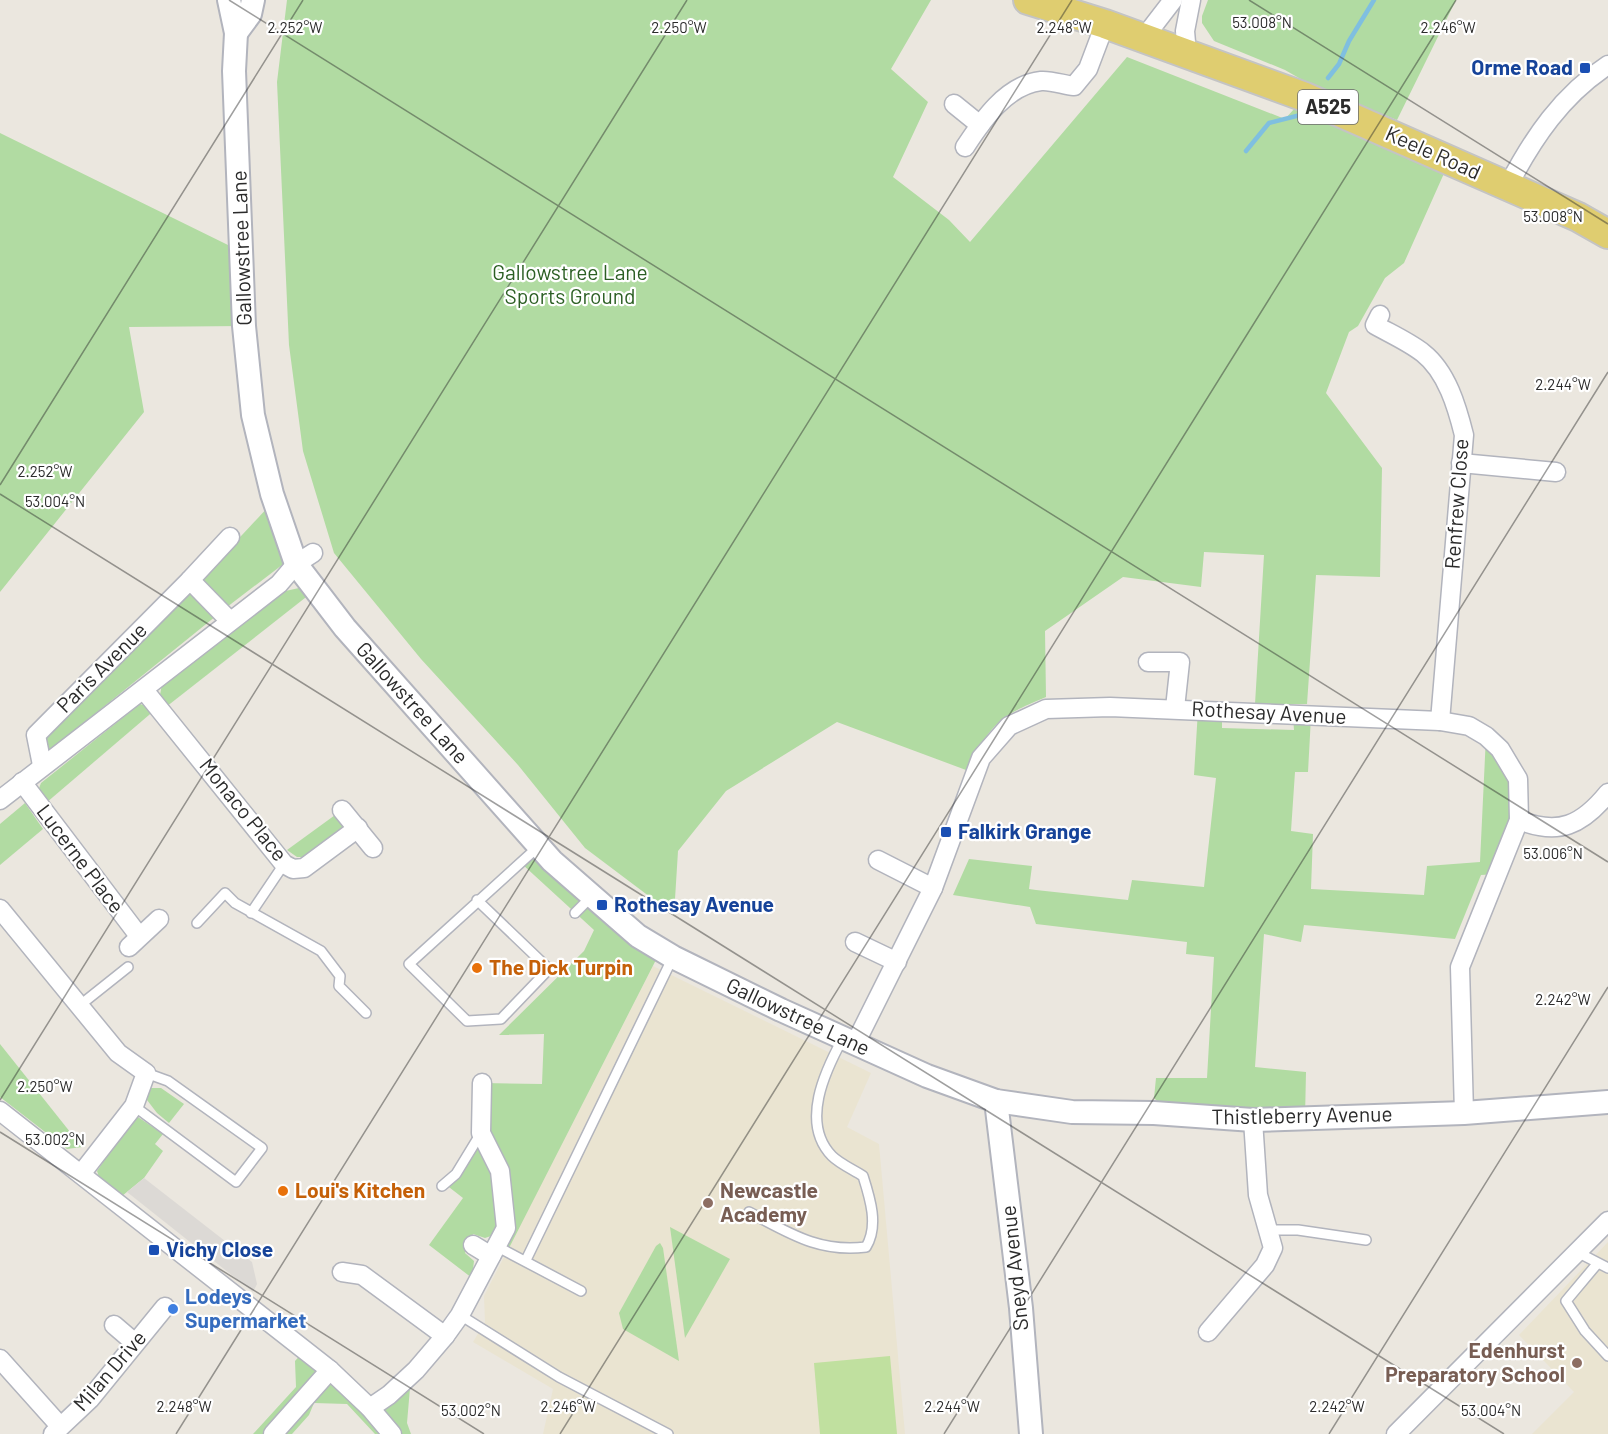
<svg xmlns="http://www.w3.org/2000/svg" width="1608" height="1434" viewBox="0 0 1608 1434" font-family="Barlow,sans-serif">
	<rect width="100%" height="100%" fill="#ebe7df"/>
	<!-- education -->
	<g fill="#eae4d1">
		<path d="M653 966 871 1073 847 1127 879 1144 905 1434H543L553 1389 473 1342 485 1322 484 1296Z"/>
		<path d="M1608 1242V1434H1532L1574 1392 1519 1335Z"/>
	</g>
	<!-- green -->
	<g fill="#b1dba2">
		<path d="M287 0H931L891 69 928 102 893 177 949 220 970 242 1127 57 1285 119 1305 97 1450 160 1404 263 1385 278 1358 326 1349 332 1326 393 1382 468 1380 577 1316 575 1307 704H1255L1264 555 1204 552 1201 587 1123 577 1045 631 1046 697C997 717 992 724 966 770L837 722 726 791 678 851 674 915 585 848 518 765 421 659 334 553 303 451 289 345 277 82Z"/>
		<path d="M1208 0H1456L1397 120 1318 89 1285 70 1214 41 1202 23V16Z"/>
		<path d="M0 133 228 245 243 250 244 326 129 327 144 412 0 592Z"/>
		<path d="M270 505 287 557 282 565 227 607 201 579Z"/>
		<path d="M299 588 310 594 166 707 160 695 162 684 281 592Z"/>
		<path d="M190 589 216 616 49 751 43 736Z"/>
		<path d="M140 704 156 709 46 803 38 791 41 783Z"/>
		<path d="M1198 710 1222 711V728L1294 730 1293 716 1311 717 1308 772H1295L1291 831 1313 834 1311 889 1424 895 1427 866 1480 862 1486 736 1518 779 1519 820 1497 874 1481 875 1455 939 1304 925 1301 942 1264 934 1255 1067 1306 1072 1305 1118 1171 1115 1154 1098 1156 1078H1207L1214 957 1186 954 1187 942 1036 924 1030 907 953 895 969 859 1032 866 1029 889 1036 890 1128 900 1132 880 1204 887 1216 778 1194 775Z"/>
		<path d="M25 803 43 829 0 865V824Z"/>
		<path d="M342 810 354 824 305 857H297L287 850Z"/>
		<path d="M539 846 661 950 508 1250 496 1246 506 1228 481 1133 482 1083 542 1084 544 1034 499 1035 584 951 594 930 522 864Z"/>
		<path d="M0 1044 82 1147 67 1149 0 1097Z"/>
		<path d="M150 1088H161L184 1104 169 1123 157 1113 147 1100Z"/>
		<path d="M135 1115 163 1134 155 1144 163 1151 144 1178 122 1196 99 1177 97 1171Z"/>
		<path d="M478 1137C493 1166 512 1205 494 1235L485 1238 473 1234 465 1253 474 1261 472 1278 429 1245 463 1198 445 1184Z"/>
		<path d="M670 1227 730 1259 685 1338Z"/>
		<path d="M660 1243 663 1248 679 1361 623 1329 619 1313 656 1246Z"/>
		<path d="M305 1350 370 1408 404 1381 410 1388 407 1423 411 1434H375L347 1404 314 1403 309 1415 292 1434H253L296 1387 295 1361Z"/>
	</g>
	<!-- pitch -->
	<path fill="#c0e09f" d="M890 1356 897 1434H820L814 1363Z"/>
	<!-- plaza -->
	<path fill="#dcd9d5" d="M144 1178 252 1262 257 1284 253 1292 127 1192Z"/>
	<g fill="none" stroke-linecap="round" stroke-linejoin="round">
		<!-- stream -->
		<g stroke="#7fbfe0" stroke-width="4.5">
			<path d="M1328 78 1339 64 1349 41 1374 0"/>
			<path d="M1246 151 1269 123 1312 112"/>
		</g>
		<!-- service casing -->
		<g stroke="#b2b4bd" stroke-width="12">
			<g id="service">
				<path d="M477 900 549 969 501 1019 467 1021 409 964 539 846"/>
				<path d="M251 913 284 864"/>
				<path d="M575 913 592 896"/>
				<path d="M197 923 225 893 235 903 321 951 340 976 339 986 366 1013"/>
				<path d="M79 1006 128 967"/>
				<path d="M134 1106 236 1182 262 1148 168 1081 146 1073"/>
				<path d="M442 1186 456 1174 481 1133"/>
				<path d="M749 1212C789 1233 819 1253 866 1247 879 1226 870 1198 863 1176 854 1170 840 1164 832 1156 800 1123 825 1071 843 1038"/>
				<path d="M1270 1230H1298L1366 1240"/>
				<path d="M496 1246 581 1291"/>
				<path d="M1577 1252 1608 1268"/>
				<path d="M526 1260 673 957"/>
				<path d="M1597 1264 1566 1301 1585 1331 1608 1356"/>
				<path d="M460 1315 559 1377 668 1434"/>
			</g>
		</g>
		<!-- minor casing -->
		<g stroke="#b2b4bd" stroke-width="21">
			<g id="minor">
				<path d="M1143 39 1173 0"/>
				<path d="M1187 54 1185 31 1191 0"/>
				<path d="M954 104 980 125"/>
				<path d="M965 147C982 121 1006 85 1041 81 1051 80 1064 85 1074 86L1088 69 1105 24"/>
				<path d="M1508 186C1533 138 1562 95 1608 65"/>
				<path d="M1380 315 1375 325C1391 334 1409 342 1423 353 1447 372 1457 407 1464 435L1440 721"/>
				<path d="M1461 463 1556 472"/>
				<path d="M190 580 230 537"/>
				<path d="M1148 662H1180L1175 708"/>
				<path d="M144 690 284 864 293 869 304 868 358 828"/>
				<path d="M42 765 36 735 190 580 229 620"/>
				<path d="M22 782 139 936"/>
				<path d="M0 800 279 584 296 564 313 553"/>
				<path d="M342 810 373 848"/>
				<path d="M1519 820C1559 836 1582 825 1608 793"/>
				<path d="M878 860 933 888"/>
				<path d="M0 909 118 1053 146 1073 134 1106 81 1174"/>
				<path d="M855 942 897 962"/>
				<path d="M129 947 159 919"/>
				<path d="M855 1044 933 888 981 758 1009 726 1046 709 1110 707 1440 721 1469 726 1486 736 1500 749 1518 779 1519 820 1460 967 1464 1113"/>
				<path d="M0 1111 330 1370 370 1408 392 1434"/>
				<path d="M473 1245 491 1256"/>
				<path d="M342 1272 362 1275 445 1336"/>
				<path d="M114 1325 135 1343"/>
				<path d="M1208 1332 1265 1265 1273 1248 1258 1195 1253 1120"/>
				<path d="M0 1359 60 1426"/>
				<path d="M370 1408 389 1395 416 1370 445 1336 460 1315 506 1228 500 1171 481 1133 482 1083"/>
				<path d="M53 1434 90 1399 165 1307"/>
				<path d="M273 1434 330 1370"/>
				<path d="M1396 1434 1608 1221"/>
			</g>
		</g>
		<!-- tertiary casing -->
		<g stroke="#b2b4bd" stroke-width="26">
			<g id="tertiary">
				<path d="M229 0 236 33 234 71 244 326 253 415 272 494 296 564 345 628 552 861 638 936 673 957 781 1010 927 1076 996 1101 1072 1112 1154 1113 1253 1120 1464 1113 1608 1102"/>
				<path d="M236 33 250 14 253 0"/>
				<path d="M996 1101 1021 1308 1031 1434"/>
			</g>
		</g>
		<!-- primary casing -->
		<g stroke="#c4c4c4" stroke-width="32">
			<path id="primary" d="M1028 0 1105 24 1305 97 1578 217 1608 234"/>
		</g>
		<!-- service -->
		<use href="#service" stroke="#fff" stroke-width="9"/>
		<!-- minor -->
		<use href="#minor" stroke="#fff" stroke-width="18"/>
		<!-- tertiary -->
		<use href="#tertiary" stroke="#fff" stroke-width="22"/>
		<!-- primary -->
		<use href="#primary" stroke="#dfcd70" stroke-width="28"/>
	</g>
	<!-- ticks -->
	<path fill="none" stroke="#2b2b2b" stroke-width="1.5" stroke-opacity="0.45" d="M229 0 1608 862M1249 0 1608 224M0 485 303 0M0 494 1504 1434M0 1100 687 0M0 1132 484 1434M176 1434 1072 0M560 1434 1456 0M944 1434 1608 372M1329 1434 1608 987"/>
	<!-- markers -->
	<g fill="#1a4fb4" stroke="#fff" stroke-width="2">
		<rect x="1579" y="62" width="12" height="12" rx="3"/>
		<rect x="940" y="826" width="12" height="12" rx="3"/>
		<rect x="596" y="899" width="12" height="12" rx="3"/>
		<rect x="148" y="1244" width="12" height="12" rx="3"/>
	</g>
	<g fill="#e8710a" stroke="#fff" stroke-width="2">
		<circle cx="477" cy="968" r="6"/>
		<circle cx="283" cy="1191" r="6"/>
	</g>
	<g fill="#8d6e63" stroke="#fff" stroke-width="2">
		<circle cx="708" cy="1203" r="6"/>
		<circle cx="1577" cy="1363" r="6"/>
	</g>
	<circle fill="#3f7fe0" stroke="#fff" stroke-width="2" cx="173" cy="1309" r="6"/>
	<g text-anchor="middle" stroke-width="4.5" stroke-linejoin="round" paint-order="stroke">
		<!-- shield labels -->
		<rect fill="#fff" stroke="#6b6b6b" stroke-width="1.5" x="1298" y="90" width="60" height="34" rx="4.5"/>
		<g font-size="20" font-weight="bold" fill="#2b2b2b">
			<text x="1328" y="114">A525</text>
		</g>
		<!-- transit labels -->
		<g font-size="21" font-weight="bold" fill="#164399" stroke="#fff" text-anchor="start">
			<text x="1573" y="75" text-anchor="end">Orme Road</text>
			<text x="958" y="839">Falkirk Grange</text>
			<text x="614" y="912">Rothesay Avenue</text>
			<text x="166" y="1257">Vichy Close</text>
		</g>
		<!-- street labels -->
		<g font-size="21" fill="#2b2b2b" stroke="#fff">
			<text transform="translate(1433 153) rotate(24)" y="7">Keele Road</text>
			<text transform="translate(242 248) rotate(-92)" y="7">Gallowstree Lane</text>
			<text transform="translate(1457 504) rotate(-86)" y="7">Renfrew Close</text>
			<text transform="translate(102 668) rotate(-45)" y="7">Paris Avenue</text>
			<text transform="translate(412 703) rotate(48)" y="7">Gallowstree Lane</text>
			<text transform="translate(1269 713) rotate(3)" y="7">Rothesay Avenue</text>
			<text transform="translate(243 810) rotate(51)" y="7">Monaco Place</text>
			<text transform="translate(80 859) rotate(53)" y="7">Lucerne Place</text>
			<text transform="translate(798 1017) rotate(25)" y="7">Gallowstree Lane</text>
			<text transform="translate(1302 1116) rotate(-1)" y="7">Thistleberry Avenue</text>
			<text transform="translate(1015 1268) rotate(-96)" y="7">Sneyd Avenue</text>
			<text transform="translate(110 1371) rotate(-49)" y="7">Milan Drive</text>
		</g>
		<!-- park labels -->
		<g font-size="21" fill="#2c5f24" stroke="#fff">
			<text x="570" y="280">Gallowstree Lane<tspan x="570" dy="24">Sports Ground</tspan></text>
		</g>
		<!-- food labels -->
		<g font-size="21" font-weight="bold" fill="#c56008" stroke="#fff" text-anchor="start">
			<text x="489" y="975">The Dick Turpin</text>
			<text x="295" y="1198">Loui's Kitchen</text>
		</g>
		<!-- education labels -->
		<g font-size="21" font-weight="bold" fill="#785e54" stroke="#fff" text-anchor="start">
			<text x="720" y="1198">Newcastle<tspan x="720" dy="24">Academy</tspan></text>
			<text x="1565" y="1358" text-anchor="end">Edenhurst<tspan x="1565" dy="24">Preparatory School</tspan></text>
		</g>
		<!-- shop labels -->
		<g font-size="21" font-weight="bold" fill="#366cbe" stroke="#fff" text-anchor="start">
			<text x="185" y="1304">Lodeys<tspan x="185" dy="24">Supermarket</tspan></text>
		</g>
	</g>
	<g font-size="15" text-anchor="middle" fill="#2b2b2b" stroke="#fff" stroke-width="4.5" stroke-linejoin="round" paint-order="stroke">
		<text x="1262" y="28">53.008°N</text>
		<text x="295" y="33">2.252°W</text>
		<text x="679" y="33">2.250°W</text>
		<text x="1064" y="33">2.248°W</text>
		<text x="1448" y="33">2.246°W</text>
		<text x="1553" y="222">53.008°N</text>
		<text x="1563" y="390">2.244°W</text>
		<text x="45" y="477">2.252°W</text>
		<text x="55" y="507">53.004°N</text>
		<text x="1553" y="859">53.006°N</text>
		<text x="1563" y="1005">2.242°W</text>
		<text x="45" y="1092">2.250°W</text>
		<text x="55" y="1145">53.002°N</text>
		<text x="184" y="1412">2.248°W</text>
		<text x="568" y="1412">2.246°W</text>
		<text x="952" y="1412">2.244°W</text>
		<text x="1337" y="1412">2.242°W</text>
		<text x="471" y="1416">53.002°N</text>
		<text x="1491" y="1416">53.004°N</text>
	</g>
</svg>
